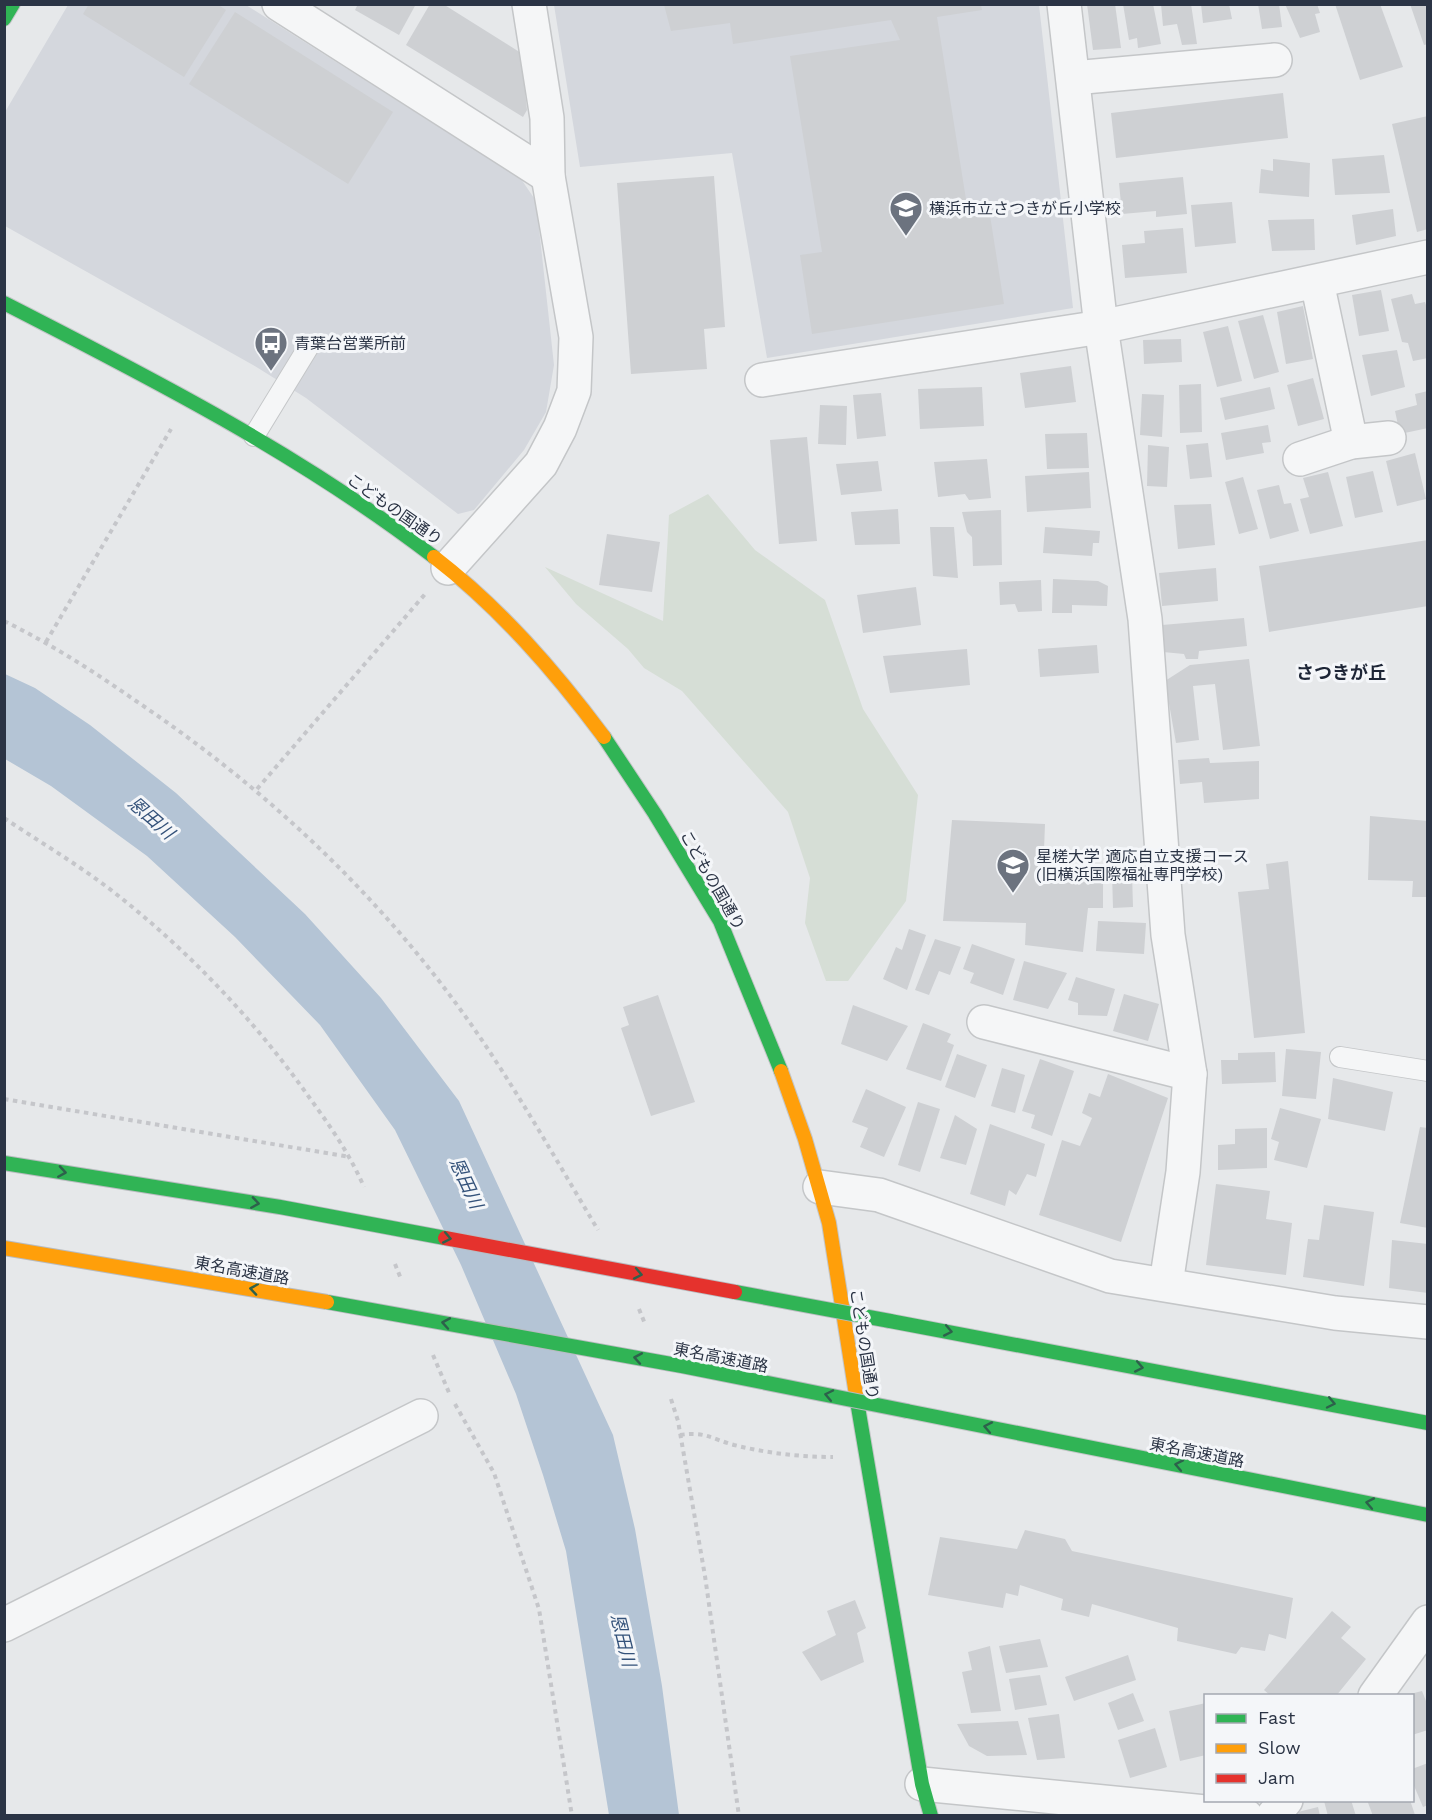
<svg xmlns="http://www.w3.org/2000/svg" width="1432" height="1820" viewBox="0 0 1432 1820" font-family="'Work Sans','Noto Sans JP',sans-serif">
	<rect width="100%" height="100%" fill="#e6e8ea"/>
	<!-- built -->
	<g fill="#d4d7dd">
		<path d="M68 5H246L521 179 536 201 554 365 546 412 524 450 474 510 458 514 306 398 253 365 5 226V112Z"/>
		<path d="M554 5H1039L1073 308 767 358 732 153 580 167Z"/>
	</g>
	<!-- green -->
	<path fill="#d6ded6" d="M708 494 755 550 825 600 863 709 918 795 906 901 848 981H826L805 923 810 878 788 812 682 691 644 668 628 649 576 604 545 567 663 621 669 515Z"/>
	<!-- water -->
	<path fill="#b4c4d5" d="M5 674 35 688 90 725 176 793 305 914 381 998 459 1101 613 1435 635 1529 662 1686 679 1815H609L566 1551 543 1475 516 1394 461 1265 395 1130 320 1025 235 937 147 856 51 786 5 759Z"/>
	<!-- building -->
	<g fill="#ced0d3">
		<path d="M89 4H217L226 10 184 77 83 14Z"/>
		<path d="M358 4H416L399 35 355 10Z"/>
		<path d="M430 4H443L521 53 527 110 523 117 406 45Z"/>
		<path d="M1087 4H1115L1121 48 1093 50Z"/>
		<path d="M1123 4H1153L1161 44 1138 48 1137 38 1129 40Z"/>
		<path d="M1161 4H1191L1197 44 1182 45 1177 24 1163 26Z"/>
		<path d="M1201 4H1229L1232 19 1203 23Z"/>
		<path d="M1258 4H1279L1282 27 1262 29Z"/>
		<path d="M1285 4H1317L1320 13 1315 14 1320 32 1300 38Z"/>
		<path d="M1335 4H1380L1403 67 1360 80Z"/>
		<path d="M1410 4H1428V44L1424 45Z"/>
		<path d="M664 5H981L982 10 937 17 968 212 989 209 1004 304 812 334 800 255 822 252 790 56 900 40 891 20 733 44 730 23 671 31Z"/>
		<path d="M235 12 393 112 348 184 189 84Z"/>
		<path d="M1283 93 1288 138 1116 158 1111 113Z"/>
		<path d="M1428 116V229L1417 232 1392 124Z"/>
		<path d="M1384 155 1390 193 1335 195 1332 159Z"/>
		<path d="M1273 159 1310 163 1309 197 1259 193 1261 169 1273 171Z"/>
		<path d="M714 176 725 327 704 329 707 369 631 374 617 183Z"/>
		<path d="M1183 177 1187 214 1156 217V211L1122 214 1119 183Z"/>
		<path d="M1232 202 1236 243 1195 247 1191 205Z"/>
		<path d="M1393 209 1396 236 1356 245 1352 215Z"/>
		<path d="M1314 219 1315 250 1272 251 1268 220Z"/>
		<path d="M1183 228 1187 273 1125 278 1122 245 1145 243 1144 231Z"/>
		<path d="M1381 290 1389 331 1359 336 1352 295Z"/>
		<path d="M1412 294 1415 304 1425 302 1428 311V358L1413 361 1408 343 1402 342 1391 299Z"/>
		<path d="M1303 306 1313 359 1286 364 1277 312Z"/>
		<path d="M1263 315 1279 372 1254 379 1238 321Z"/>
		<path d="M1228 326 1242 381 1217 387 1203 332Z"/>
		<path d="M1181 339 1182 362 1144 364 1143 340Z"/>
		<path d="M1397 350 1405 387 1371 396 1362 355Z"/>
		<path d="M1071 366 1076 402 1025 408 1020 373Z"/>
		<path d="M1313 378 1324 419 1298 426 1287 385Z"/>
		<path d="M1201 384 1202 432 1180 433 1179 385Z"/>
		<path d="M982 387 984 426 920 429 918 389Z"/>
		<path d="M1270 387 1275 409 1225 420 1220 398Z"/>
		<path d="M1428 391V428L1400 434 1395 411 1417 405 1415 394Z"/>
		<path d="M881 393 886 436 857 439 853 395Z"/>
		<path d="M1142 394 1164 395 1162 437 1140 435Z"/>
		<path d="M820 405 847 406 846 445 818 444Z"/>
		<path d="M1268 425 1271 442 1262 443 1264 453 1226 460 1221 433Z"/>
		<path d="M1087 433 1089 468 1047 469 1045 434Z"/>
		<path d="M807 437 817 541 779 544 770 440Z"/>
		<path d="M1208 443 1212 477 1190 479 1186 445Z"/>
		<path d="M1148 445 1169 447 1167 487 1147 486Z"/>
		<path d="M1415 453 1426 499 1397 506 1386 461Z"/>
		<path d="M987 459 991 498 969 500 965 494 938 497 934 462Z"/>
		<path d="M878 461 882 491 841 495 836 464Z"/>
		<path d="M1373 471 1383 512 1355 518 1346 477Z"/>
		<path d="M1089 472 1091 508 1027 512 1025 476Z"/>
		<path d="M1328 472 1343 526 1310 534 1300 499 1309 497 1303 478Z"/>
		<path d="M1243 477 1258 529 1239 534 1225 482Z"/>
		<path d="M1279 485 1284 504 1291 503 1299 531 1270 539 1257 490Z"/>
		<path d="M1211 504 1215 545 1178 549 1174 505Z"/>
		<path d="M898 509 900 544 855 545 851 512Z"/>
		<path d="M1001 510 1002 565 973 566 972 537 967 532 962 512Z"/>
		<path d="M930 527H954L958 578 933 576Z"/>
		<path d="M1045 527 1100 531 1099 543H1093L1092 556 1043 553Z"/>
		<path d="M607 534 660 542 652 592 599 585Z"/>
		<path d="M1428 540V606L1269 632 1259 566Z"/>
		<path d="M1216 568 1218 601 1162 606 1159 573Z"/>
		<path d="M1053 579 1098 581 1108 586 1107 606 1072 605V613H1052Z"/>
		<path d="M1041 580 1042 611 1018 612 1015 604 1000 605 999 582Z"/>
		<path d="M916 587 921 625 863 633 857 595Z"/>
		<path d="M1244 618 1247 646 1199 651 1198 659H1186L1184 654 1163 652 1162 625Z"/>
		<path d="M1097 645 1099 673 1040 677 1038 649Z"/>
		<path d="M967 649 970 685 890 693 883 656Z"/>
		<path d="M1249 659 1260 746 1223 750 1215 684 1193 686 1199 740 1176 743 1165 681 1190 665Z"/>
		<path d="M1209 758 1210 763 1259 761V799L1204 803 1202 782 1180 784 1178 760Z"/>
		<path d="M1370 816 1428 821V897H1412L1413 881 1368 880Z"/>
		<path d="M952 820 1045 824 1043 876 1103 881V908H1088L1083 952 1025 945 1026 923 943 921Z"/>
		<path d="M1288 861 1305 1033 1254 1038 1238 892 1269 889 1266 864Z"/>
		<path d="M1112 873H1132L1133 907 1113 908Z"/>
		<path d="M1098 921 1146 923 1144 954 1096 951Z"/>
		<path d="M909 929 926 935 907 990 883 979 896 947 902 950Z"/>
		<path d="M935 939 961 947 950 975 939 971 929 995 915 990Z"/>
		<path d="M972 944 1015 959 1003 995 970 983 974 973 963 969Z"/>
		<path d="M1024 961 1067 973 1048 1009 1013 1000Z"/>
		<path d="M1076 977 1115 989 1107 1016 1078 1015V1003L1068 1000Z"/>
		<path d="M1124 994 1159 1004 1148 1041 1113 1031Z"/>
		<path d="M658 995 695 1102 651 1116 621 1028 629 1025 623 1007Z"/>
		<path d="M853 1005 908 1026 887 1061 841 1044Z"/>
		<path d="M923 1023 951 1034 947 1042 954 1045 941 1081 906 1069Z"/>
		<path d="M1286 1049 1321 1052 1316 1099 1282 1096Z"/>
		<path d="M1275 1052 1276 1082 1222 1084 1221 1060H1238V1053Z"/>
		<path d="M957 1054 987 1065 975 1098 945 1087Z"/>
		<path d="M1040 1059 1074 1071 1052 1136 1031 1128 1035 1115 1022 1111Z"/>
		<path d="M1002 1068 1025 1075 1015 1113 991 1106Z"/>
		<path d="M1108 1074 1168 1098 1121 1242 1039 1215 1062 1140 1080 1146 1092 1118 1082 1113 1089 1093 1100 1097Z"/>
		<path d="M1333 1078 1393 1092 1385 1131 1328 1119Z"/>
		<path d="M866 1089 906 1107 884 1157 860 1147 868 1128 852 1122Z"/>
		<path d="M918 1102 940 1109 920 1172 898 1165Z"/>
		<path d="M1280 1108 1321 1119 1307 1168 1274 1160 1279 1142 1271 1139Z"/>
		<path d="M955 1115 977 1129 966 1165 940 1158Z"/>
		<path d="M990 1124 1045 1144 1036 1177 1027 1174 1016 1195 1009 1190 1005 1206 970 1194Z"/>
		<path d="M1420 1127 1428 1128V1228L1400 1223Z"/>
		<path d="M1267 1128V1168L1218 1170V1145L1235 1144V1129Z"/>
		<path d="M1216 1184 1270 1191 1266 1219 1292 1223 1286 1275 1206 1265Z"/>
		<path d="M1324 1205 1374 1212 1364 1286 1303 1277 1308 1239 1319 1240Z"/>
		<path d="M1392 1240 1428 1244V1293L1389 1288Z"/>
		<path d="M1025 1530 1065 1539 1072 1551 1293 1598 1286 1639 1269 1634 1265 1651 1241 1647 1236 1654 1177 1641 1178 1628 1092 1604 1089 1617 1061 1610 1063 1599 1020 1585 1018 1596 1006 1593 1003 1608 928 1595 940 1537 1017 1549Z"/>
		<path d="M855 1600 866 1628 857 1633 864 1662 821 1681 802 1652 836 1635 827 1611Z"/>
		<path d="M1332 1611 1351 1627 1341 1638 1366 1659 1336 1696H1271L1264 1690Z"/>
		<path d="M1040 1639 1048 1667 1006 1673 999 1646Z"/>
		<path d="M990 1646 1001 1711 971 1713 962 1672 972 1670 968 1652Z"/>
		<path d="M1128 1655 1136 1680 1074 1701 1065 1677Z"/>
		<path d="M1040 1675 1047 1705 1015 1710 1009 1679Z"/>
		<path d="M1422 1691 1428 1706V1730L1412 1735V1696L1406 1695Z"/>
		<path d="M1133 1693 1144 1721 1118 1730 1108 1703Z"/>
		<path d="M1206 1703V1755L1180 1761 1169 1711Z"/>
		<path d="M1059 1714 1065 1758 1037 1760 1028 1718Z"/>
		<path d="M1018 1721 1027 1755 987 1756 969 1746 957 1724Z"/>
		<path d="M1155 1728 1167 1767 1130 1778 1118 1740Z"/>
		<path d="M1428 1763V1805L1423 1807 1412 1781V1769Z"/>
		<path d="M1327 1800H1351L1356 1816H1328L1324 1801Z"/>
		<path d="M1367 1800H1410L1415 1815 1373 1816Z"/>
		<path d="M1318 1807 1320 1816H1299L1298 1812Z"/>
	</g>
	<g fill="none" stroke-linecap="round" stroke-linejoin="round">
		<!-- lane casing -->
		<g stroke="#c4c6c8" stroke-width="22">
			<g id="lane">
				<path d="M254 436 309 346"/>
				<path d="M1340 1057 1428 1071"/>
			</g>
		</g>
		<!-- street casing -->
		<g stroke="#c4c6c8" stroke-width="36">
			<g id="street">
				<path d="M279 4 548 176"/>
				<path d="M1064 4 1101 327 1145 619 1168 935 1190 1074 1183 1172 1166 1284"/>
				<path d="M1073 78 1275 60"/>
				<path d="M1317 282 1351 442"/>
				<path d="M762 380 1101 327 1428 257"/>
				<path d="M1300 459 1351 442 1389 438"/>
				<path d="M448 568 541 464 560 428 574 391 576 337 548 176 547 118 529 4"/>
				<path d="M984 1022 1190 1074"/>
				<path d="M820 1187 879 1195 1110 1276 1335 1313 1428 1322"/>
				<path d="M4 1625 421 1416"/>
				<path d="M1375 1696 1428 1622"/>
				<path d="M922 1784 1246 1816"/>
				<path d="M1273 1816 1286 1800"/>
			</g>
		</g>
		<!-- fast casing -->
		<g stroke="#c4c6c8" stroke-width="16">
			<g id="fast">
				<path d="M4 19 13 4"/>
				<path d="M4 303C153 379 301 455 434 557"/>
				<path d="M604 737 655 814 720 921 781 1071"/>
				<path d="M890 1321 1428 1423"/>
				<path d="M857 1401 922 1784 931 1816"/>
				<path d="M907 1411 1428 1515"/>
			</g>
		</g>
		<!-- slow casing -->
		<g stroke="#c4c6c8" stroke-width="16">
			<g id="slow">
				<path d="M434 557C500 608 554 670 604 737"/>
				<path d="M781 1071 805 1139 829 1223 857 1401"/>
			</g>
		</g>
		<!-- path -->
		<g stroke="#c5c6ca" stroke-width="4" stroke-dasharray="4.5 4.5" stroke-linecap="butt">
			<path d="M4 621C51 644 93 671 136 701 267 789 384 899 475 1030 519 1094 558 1163 598 1230"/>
			<path d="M46 642 171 429"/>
			<path d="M257 789 426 593"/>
			<path d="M4 818C40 842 77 864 111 890 183 946 248 1013 301 1086 325 1119 348 1150 364 1187"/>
			<path d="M4 1099 350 1157"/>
			<path d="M395 1264 401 1279"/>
			<path d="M639 1309 645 1324"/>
			<path d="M433 1355 450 1395"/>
			<path d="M671 1399 678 1421 705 1576 739 1816"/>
			<path d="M455 1404 494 1473 539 1609 572 1816"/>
			<path d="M680 1435C705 1431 712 1439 734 1445 766 1453 800 1457 833 1457"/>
		</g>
		<!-- lane -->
		<use href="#lane" stroke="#f5f6f7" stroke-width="20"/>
		<!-- street -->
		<use href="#street" stroke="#f5f6f7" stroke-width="33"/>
		<!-- fast -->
		<use href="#fast" stroke="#30b455" stroke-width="14"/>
		<!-- slow -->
		<use href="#slow" stroke="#ff9f0a" stroke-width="14"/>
		<!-- fast-bridge casing -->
		<g stroke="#b8bbbf" stroke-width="16" stroke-linecap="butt">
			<g id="fast-bridge">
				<path d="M4 1163 280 1207 445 1238"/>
				<path d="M735 1292 890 1321"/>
				<path d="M327 1302 682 1366 907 1411"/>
			</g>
		</g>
		<!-- slow-bridge casing -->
		<g stroke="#b8bbbf" stroke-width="16" stroke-linecap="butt">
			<path id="slow-bridge" d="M4 1248 327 1302"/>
		</g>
		<!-- jam-bridge casing -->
		<g stroke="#b8bbbf" stroke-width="16" stroke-linecap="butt">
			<path id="jam-bridge" d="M445 1238 735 1292"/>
		</g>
		<!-- fast-bridge -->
		<use href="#fast-bridge" stroke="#30b455" stroke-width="14"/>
		<!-- slow-bridge -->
		<use href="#slow-bridge" stroke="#ff9f0a" stroke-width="14"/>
		<!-- jam-bridge -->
		<use href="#jam-bridge" stroke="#e5322d" stroke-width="14"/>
	</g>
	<!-- one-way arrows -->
	<defs><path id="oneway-chevron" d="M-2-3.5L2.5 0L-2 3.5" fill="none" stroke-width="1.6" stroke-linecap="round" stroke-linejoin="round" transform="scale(1.5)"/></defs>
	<g stroke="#2d614b">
		<use href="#oneway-chevron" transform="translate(62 1172) rotate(9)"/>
		<use href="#oneway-chevron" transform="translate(255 1203) rotate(9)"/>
		<use href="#oneway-chevron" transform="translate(447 1238) rotate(11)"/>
		<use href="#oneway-chevron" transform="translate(638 1274) rotate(11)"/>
		<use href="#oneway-chevron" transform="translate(254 1289) rotate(-171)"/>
		<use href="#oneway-chevron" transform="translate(446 1323) rotate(-170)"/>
		<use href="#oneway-chevron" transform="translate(948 1331) rotate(11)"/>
		<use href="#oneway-chevron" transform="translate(638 1358) rotate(-170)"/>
		<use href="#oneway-chevron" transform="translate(1139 1367) rotate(11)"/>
		<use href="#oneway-chevron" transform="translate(829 1395) rotate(-168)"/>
		<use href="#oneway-chevron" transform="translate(1331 1403) rotate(12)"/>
		<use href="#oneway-chevron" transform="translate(988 1427) rotate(-169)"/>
		<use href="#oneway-chevron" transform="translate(1179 1465) rotate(-169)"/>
		<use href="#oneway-chevron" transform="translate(1370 1503) rotate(-169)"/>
	</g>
	<!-- icons -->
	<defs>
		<g id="school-pin" transform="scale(1.725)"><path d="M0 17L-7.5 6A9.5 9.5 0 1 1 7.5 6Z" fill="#6c737f" stroke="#f4f6f9"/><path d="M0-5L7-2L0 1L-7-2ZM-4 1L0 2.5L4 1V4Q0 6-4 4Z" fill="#fff"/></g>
		<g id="bus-pin" transform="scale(1.725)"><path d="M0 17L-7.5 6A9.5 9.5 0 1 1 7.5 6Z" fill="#6c737f" stroke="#f4f6f9"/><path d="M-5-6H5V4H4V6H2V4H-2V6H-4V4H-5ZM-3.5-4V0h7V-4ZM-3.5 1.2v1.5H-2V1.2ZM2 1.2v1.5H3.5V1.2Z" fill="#fff"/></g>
		<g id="university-pin" transform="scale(1.725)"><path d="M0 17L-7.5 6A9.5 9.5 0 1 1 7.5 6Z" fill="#6c737f" stroke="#f4f6f9"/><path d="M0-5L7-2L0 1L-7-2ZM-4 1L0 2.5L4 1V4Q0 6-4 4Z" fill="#fff"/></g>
	</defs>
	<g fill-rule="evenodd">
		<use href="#school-pin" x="906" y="208"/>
		<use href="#bus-pin" x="271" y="343"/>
		<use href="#university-pin" x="1013" y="865"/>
	</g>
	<g text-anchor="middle" stroke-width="6" stroke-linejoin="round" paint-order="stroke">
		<!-- poi labels -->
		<g font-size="16" fill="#2b3445" stroke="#f4f6f9" text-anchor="start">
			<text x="929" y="214">横浜市立さつきが丘小学校</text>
			<text x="294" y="349">青葉台営業所前</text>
			<text x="1036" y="862">星槎大学 適応自立支援コース<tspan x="1036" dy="18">(旧横浜国際福祉専門学校)</tspan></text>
		</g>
		<!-- street labels -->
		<g font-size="16" fill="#2b3445" stroke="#f4f6f9">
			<text transform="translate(395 509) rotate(35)" y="6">こどもの国通り</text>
			<text transform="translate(713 880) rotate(60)" y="6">こどもの国通り</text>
			<text transform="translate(242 1270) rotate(10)" y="6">東名高速道路</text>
			<text transform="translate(865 1344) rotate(81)" y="6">こどもの国通り</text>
			<text transform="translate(721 1357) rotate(11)" y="6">東名高速道路</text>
			<text transform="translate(1197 1452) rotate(11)" y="6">東名高速道路</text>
		</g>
		<!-- neighbourhood labels -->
		<g font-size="18" font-weight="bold" fill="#1d2536" stroke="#f4f6f9">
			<text x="1341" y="679">さつきが丘</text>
		</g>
		<!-- water labels -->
		<g font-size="18" font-style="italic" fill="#34527a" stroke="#f4f6f9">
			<text transform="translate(151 818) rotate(41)" y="6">恩田川</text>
			<text transform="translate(466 1183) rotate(65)" y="6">恩田川</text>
			<text transform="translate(623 1640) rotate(76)" y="6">恩田川</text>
		</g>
	</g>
	<!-- border -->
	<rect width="1432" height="1820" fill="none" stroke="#2b3445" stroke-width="12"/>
	<!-- legend -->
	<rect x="1204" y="1694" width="210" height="108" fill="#f4f6f9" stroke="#a4a8b1" stroke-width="1.5"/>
	<rect x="1216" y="1714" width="30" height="9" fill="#30b455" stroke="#a4a8b1" stroke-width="1.5"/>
	<text x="1258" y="1724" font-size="18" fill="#2b3445">Fast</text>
	<rect x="1216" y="1744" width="30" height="9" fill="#ff9f0a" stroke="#a4a8b1" stroke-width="1.5"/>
	<text x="1258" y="1754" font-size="18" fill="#2b3445">Slow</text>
	<rect x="1216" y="1774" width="30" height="9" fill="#e5322d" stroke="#a4a8b1" stroke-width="1.5"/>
	<text x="1258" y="1784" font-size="18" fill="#2b3445">Jam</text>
</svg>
